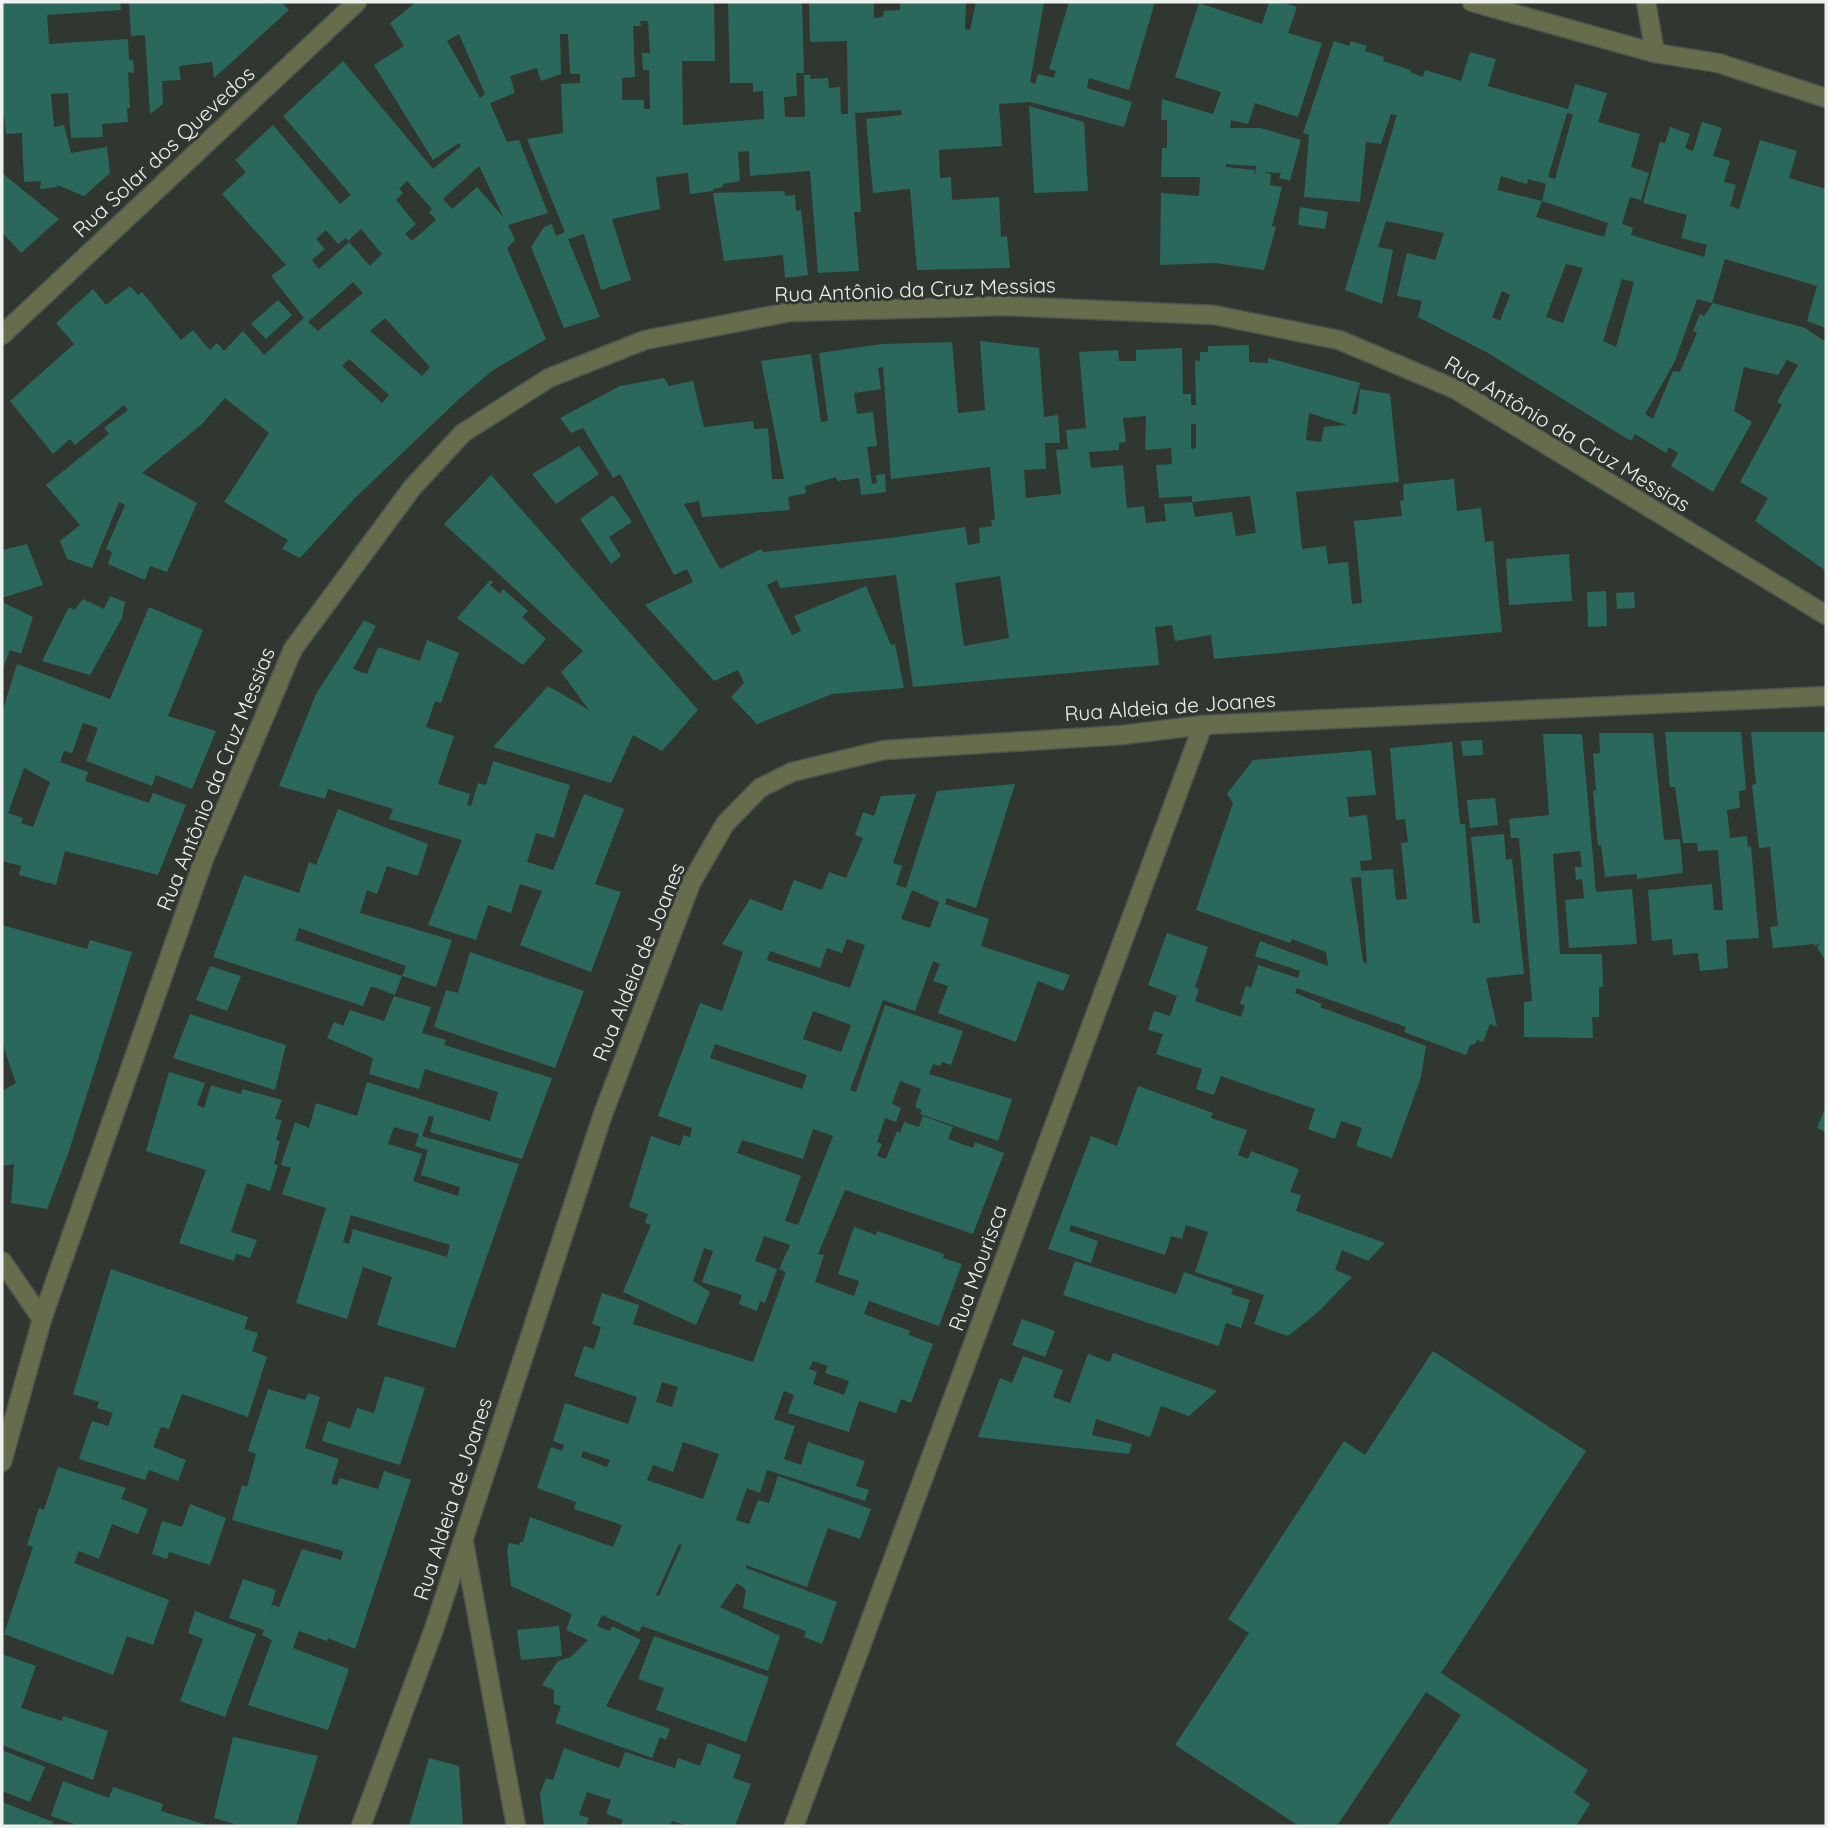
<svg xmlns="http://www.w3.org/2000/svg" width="1828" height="1828" viewBox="0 0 1828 1828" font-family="Quicksand,sans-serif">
	<rect width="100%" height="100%" fill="#303730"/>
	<!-- building -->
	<g fill="#2b685c" fill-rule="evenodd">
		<path d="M2 2H120L121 10 47 15 49 44 128 39 129 60H133L134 73 128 72 130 108H127L128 122 102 124 103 137 71 138 68 93 51 94 54 127 64 125 71 153 107 147 110 173 84 196 57 185V187L40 189 41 181 24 182 22 133 6 134 4 116H2Z"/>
		<path d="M129 2H267L268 4 281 2 289 10 214 78 212 62 179 66 181 80 162 81 163 104 150 114 145 35 131 36Z"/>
		<path d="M416 2H714L715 61H682L683 125 764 119 763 91 753 92V83H730L728 2H802L804 73H796L797 96 784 97 785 117H805L804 75H811L810 79 828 78 829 88 840 87 841 114H848L847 41 810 42 809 2H874V18L883 17 884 11 900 10V2H966L965 29 970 30 976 2H1044L1030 82 1035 84 1038 74 1054 78 1056 71 1049 69 1069 2H1155L1129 90 1089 78 1087 88 1132 102 1124 127 1030 102 999 104 1002 146 939 150 940 178 951 177 952 200 999 197 1001 237 1007 236 1010 268 917 270 910 189 873 193 866 119 902 115 901 110 855 113 861 212H854L859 271 818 273 810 171 750 176 749 151 738 152 740 181 723 184V187L713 189V191L690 194 688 173 656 177 660 209 612 219 631 280 601 290 584 234 568 239 600 317 564 328 531 247 544 227 552 224 556 236 565 232 527 139 563 133 561 84 580 83V74H570L568 34H560L561 74 541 81 537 68 510 76 515 93 490 103 507 142 519 140 548 213 508 225 515 240 507 248 546 339 492 371 459 399 355 498 300 558 282 549 288 540 224 502 269 433 225 398 202 424 142 473 197 503 167 572 150 566 145 580 108 564 112 552 106 549 125 505 119 502 92 568 67 559 60 541 80 525 46 485 109 434 104 428 128 410 124 405 75 445 70 439 53 454 10 401 74 344 56 323 93 289 106 305 130 286 138 295 142 292 181 340 193 330 210 350 217 343 224 351 243 331 264 355 304 318 271 276 286 265 222 194 246 172 235 160 273 125 340 204 351 195 283 116 343 61 433 169 461 146 459 143 433 160 374 65 404 46 390 23ZM640 21H648L650 53H642L643 70H649L650 109H644V100H622V78L635 77 633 26H641ZM459 34 485 94 480 98 447 41ZM479 166 504 218 477 187 452 209 443 199ZM407 181 432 209 429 212 436 220 412 241 405 234 416 224 396 200 403 193 399 189ZM361 229 382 254 370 266 349 242 319 269 312 260 325 249 316 239 326 230 338 244 346 238 348 241ZM353 282 363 293 318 331 308 322ZM385 318 430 367 422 376 370 331ZM349 359 389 395 382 403 342 366Z"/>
		<path d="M1269 2H1281L1297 7 1288 33 1322 43 1298 117 1255 103 1248 124 1231 120 1230 128H1261L1301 140 1290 181 1279 178 1281 173 1263 172 1271 174 1270 185 1282 187 1272 226 1276 227 1264 270 1215 263 1160 265 1161 193 1199 196 1200 177H1161L1162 148H1167V120H1161L1162 99 1213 114 1221 92 1175 77 1199 3 1262 24ZM1226 164 1256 166 1255 176 1254 170 1226 167Z"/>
		<path d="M1334 41 1349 46 1351 41 1367 46 1365 51 1384 57 1383 61 1411 70 1410 72 1423 77 1425 70 1461 81 1470 52 1496 59 1488 86 1568 109 1575 84 1607 93 1598 122 1640 134 1631 167 1649 173 1641 200 1630 197 1622 224 1633 228 1631 235 1704 257 1707 245 1681 238 1687 215 1643 203 1660 142 1665 143 1670 127 1690 134 1685 148 1693 151 1702 122 1722 128 1713 156 1730 161 1724 182 1736 185 1730 206 1739 209 1760 140 1797 151 1789 178 1826 189V328L1807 321 1817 286 1725 259 1712 303 1697 299 1675 361 1645 414 1653 419 1673 371 1680 372 1697 333 1693 331 1700 314 1704 316 1713 303 1805 328 1826 342V571L1755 521 1768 498 1740 482 1782 405 1777 402 1798 365 1787 360 1778 375 1744 367 1734 411 1752 422 1713 492 1671 466 1678 453 1669 447 1666 453 1635 434 1631 441 1488 353 1418 317 1422 301 1397 296 1407 253 1435 260 1444 233 1386 221 1378 247 1393 250 1382 304 1345 290 1397 115 1391 114 1381 144 1366 142 1360 202 1304 197 1309 135 1303 133ZM1567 113 1573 114 1555 179 1548 177ZM1501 176 1527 184 1528 179 1546 184 1542 201 1497 190ZM1542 201 1608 223 1604 237 1536 217ZM1566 264 1583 268 1563 323 1546 317ZM1622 279 1634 282 1616 347 1603 341ZM1502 291 1510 295 1500 321 1492 317Z"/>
		<path d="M1029 106 1084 122 1088 191 1034 193Z"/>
		<path d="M2 173 59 219 21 253 2 232Z"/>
		<path d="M784 191 785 196 795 195 796 211 801 210 808 275 785 278 783 255 724 261 713 193Z"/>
		<path d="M1300 207 1328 212 1325 229 1298 225Z"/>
		<path d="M278 300 292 315 266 339 251 324Z"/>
		<path d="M980 341 1039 348 1044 417 1058 415 1060 443H1045L1046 469 1024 470 1026 498 1061 494 1056 450 1068 449 1066 430 1086 428 1079 352 1118 350 1119 361H1136V350L1182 348 1183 394H1191V405H1196L1195 360 1200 361V352H1208V346L1249 345V362L1268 363V358L1360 383 1352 414H1357L1360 389 1390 394 1399 482 1296 492 1302 549 1326 546 1328 564 1348 562 1352 604 1362 603 1354 521 1402 516 1400 501 1404 500 1403 484 1454 479 1457 511 1481 508 1485 542 1493 541 1502 632 1214 659 1211 635 1175 641 1172 625 1155 627 1159 665 913 687 896 575 780 588 777 580 767 585 792 635 801 631 794 616 866 586 891 645 895 644 904 688 832 694 757 724 731 697 744 683 738 670 714 681 645 605 693 582 687 569 674 575 620 474 613 478 583 428 571 433 560 418 620 386 664 378 669 386 693 381 704 427 753 421 754 429 768 428 772 479H784L761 361 811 354 821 422 828 421 819 353 882 344 952 342 958 413 985 410ZM883 367 891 479 990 467 995 520H991L992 526 979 528 980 543 968 545 965 527 891 538 763 552 761 549 720 569 684 504 699 501 702 517 790 510 788 497 806 493 805 486 836 477 837 481 859 478 861 495 886 492 885 474 876 475 877 483 872 484 867 447 877 446 873 412 857 414 854 393 881 389 878 368ZM1309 413 1347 425 1324 427 1321 442 1306 440ZM1146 416 1145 450 1171 448 1172 464 1156 465 1159 498 1192 496V502L1164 504 1166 521 1146 523 1144 506 1127 508 1123 465 1091 468 1089 452 1119 450V443L1126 442 1123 418ZM1191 424H1196V448L1191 449ZM1250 496 1256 533 1236 536 1232 512 1195 517 1192 502ZM1000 576 1009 638 964 646 955 583Z"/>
		<path d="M579 446 599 474 556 504 532 474Z"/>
		<path d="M491 475 698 710 662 751 633 735 611 783 493 747 548 686 589 710 561 672 583 651 444 524Z"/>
		<path d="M613 495 632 522 609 537 621 556 611 564 580 519Z"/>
		<path d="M27 544 43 585 2 598V550Z"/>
		<path d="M1569 554 1572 601 1509 605 1506 559Z"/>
		<path d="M490 580 493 582 490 585 500 594 503 589 528 611 522 617 546 639 523 665 457 618Z"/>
		<path d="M1606 591 1607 626 1588 627 1587 592Z"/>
		<path d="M1634 592 1635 608 1617 609 1616 593Z"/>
		<path d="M110 596 125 602 122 618 90 675 42 661 69 607 74 610 83 599 104 609Z"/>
		<path d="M2 602 33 617 21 654 10 650 2 671Z"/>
		<path d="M149 607 203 630 168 716 216 731 192 789 156 775 152 786 86 761 98 728 83 723 72 753 64 751 60 762 88 772 85 781 149 803 153 793 186 805 158 875 65 851 56 885 19 875 21 866 2 861V713L17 664 110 699ZM24 768 50 782 33 827 21 823 23 818 8 813Z"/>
		<path d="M364 620 376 626 353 669 367 674 378 647 420 661 427 640 459 653 441 703 435 701 426 727 454 736 438 784 470 794 467 805 471 806 478 783 486 785 493 761 570 785 554 838 536 833 527 862 553 870 584 794 624 809 595 884 621 892 591 972 520 945 542 891 520 884 511 913 488 905 476 940 428 925 462 840 389 819 393 809 328 789 325 799 279 786 316 694Z"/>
		<path d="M1665 732H1741L1746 790 1739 791 1740 808 1727 810 1730 838 1747 836 1748 847 1751 846 1759 938 1726 940 1728 968 1700 971 1698 953 1673 955 1672 939 1652 941 1648 890 1712 884 1714 910H1723L1718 850 1698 851 1697 843H1683L1675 787H1670Z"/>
		<path d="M1751 732H1826V962L1817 947 1822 942 1814 947 1815 944 1773 948 1770 927 1778 926 1770 847 1759 848 1752 785 1756 784Z"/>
		<path d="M1599 733H1653L1664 840 1680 839 1683 873 1637 879V874L1605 877 1601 845 1598 846 1593 791 1596 790 1593 754 1600 753Z"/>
		<path d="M1543 734H1582L1596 892 1632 889 1637 944 1569 948 1565 900 1584 898 1582 879 1576 880 1575 867H1582L1580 851 1553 854 1560 954H1602L1603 987H1599V1017H1592L1593 1038 1524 1037V1002L1532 1001 1519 838H1511L1509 819 1549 815Z"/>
		<path d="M1482 740 1483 755 1463 756 1461 741Z"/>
		<path d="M1452 742 1460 824H1465L1473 923H1480L1471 837 1504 834 1506 860 1512 859 1524 974 1486 978 1497 1027 1490 1024 1483 1042 1477 1040 1475 1044 1470 1045 1466 1055 1404 1032 1406 1027 1297 988 1295 993 1322 1004 1320 1007 1426 1046 1421 1077 1392 1158 1356 1146 1362 1128 1341 1121 1335 1139 1308 1129 1315 1109 1221 1076 1214 1095 1196 1089 1202 1069 1156 1054 1163 1034 1148 1030 1154 1011 1170 1016 1177 996 1148 985 1167 933 1208 947 1195 987 1199 989 1195 1001 1241 1017 1245 1005 1240 1004 1246 986 1251 988 1258 965 1298 978 1300 971 1255 956 1260 941 1328 966 1326 952 1292 939 1290 943 1196 910 1233 803 1227 794 1253 760 1371 750 1376 795 1347 797 1349 817 1367 815 1372 860 1360 861 1361 871 1393 869 1396 900 1407 899 1401 843 1408 842 1405 819 1396 820 1390 748ZM1361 877 1367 964 1363 961 1351 878Z"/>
		<path d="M1015 784 976 908 947 898 945 904 989 919 981 946 1070 975 1063 991 1038 981 1016 1042 938 1013 948 986 933 981 940 964 933 961 915 1011 883 1000 850 1090 856 1092 885 1005 963 1031 951 1065 942 1062 940 1066 933 1064 929 1074 1012 1099 998 1141 920 1114 922 1110 915 1107 921 1089 900 1081 892 1104 901 1108 896 1122 885 1118 877 1142 882 1144 877 1156 886 1159 897 1131 900 1133 904 1122 919 1127 923 1116 953 1127 948 1139 973 1148 975 1142 1004 1153 973 1234 845 1190 818 1254 824 1255 815 1282 854 1296 859 1281 838 1274 854 1227 876 1235 877 1231 944 1254 943 1258 962 1264 939 1326 869 1301 864 1314 910 1331 909 1335 933 1344 911 1403 901 1399 896 1413 859 1401 849 1432 788 1413 794 1395 784 1391 774 1419 795 1426 784 1459 801 1465 808 1442 865 1461 856 1486 869 1490 865 1501 767 1470 760 1493 747 1488 736 1520 749 1524 758 1500 769 1503 778 1476 871 1509 860 1539 828 1528 807 1587 746 1565V1568L837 1602 822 1644 804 1637 806 1631 743 1608 746 1590 737 1583 720 1607 780 1636 768 1671 642 1626 639 1632 602 1615 597 1626 610 1631 612 1626 641 1640 606 1706 670 1729 666 1740 660 1737 652 1758 555 1723 561 1706 554 1704V1690L542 1685 558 1661 571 1657 588 1640 566 1630 572 1614 511 1586 507 1551 509 1543 519 1545 520 1542H523L530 1517 613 1547 622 1525 574 1509 576 1502 537 1488 551 1447 562 1451 564 1445 553 1441 565 1403 628 1424 637 1397 574 1376 584 1346 594 1349 601 1327 592 1324 602 1293 639 1305 633 1324 753 1362 786 1272 779 1269 790 1245 764 1236 755 1261 777 1269 765 1303 760 1301 757 1311 739 1304 742 1295 702 1282 713 1251 704 1248 693 1281 710 1292 696 1325 623 1292 651 1225 645 1223 648 1214 629 1207 651 1136 680 1146 684 1135 690 1137 692 1128 658 1116 700 1003 722 1011 743 952 722 944 750 899 782 911 794 880 822 890 829 872 846 878 863 838 855 835 863 812 874 816 881 796 916 794 893 863 902 866 896 885 906 888 937 791ZM912 890 939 902 930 928 901 919ZM847 939 865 945 850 988 767 960 770 951 820 968 827 948 842 953ZM813 1011 851 1025 841 1052 803 1039ZM715 1044 807 1075 802 1089 710 1058ZM813 1129 833 1136 798 1225 785 1221 801 1176 737 1153 742 1140 803 1159ZM813 1361 828 1366 825 1373 849 1381 844 1395 813 1384 817 1372 809 1369ZM662 1382 678 1387 672 1407 656 1402ZM683 1442 719 1454 703 1499 647 1480 653 1465 673 1472ZM583 1451 610 1460 607 1467 581 1457ZM679 1544 682 1545 659 1596 656 1595Z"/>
		<path d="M1495 798 1498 825 1470 828 1467 800Z"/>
		<path d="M338 809 428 844 418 876 387 866 377 894 367 890 360 913 452 940 436 987 402 976 406 966 299 928 295 940 402 976 395 995 371 986 363 1006 213 957 244 875 299 893 309 862 316 865Z"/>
		<path d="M2 925 87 949 90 940 132 952 68 1154 47 1209 11 1203 14 1164 2 1166V1091L16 1083 2 1043Z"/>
		<path d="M470 952 584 991 555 1068 434 1027 446 990 458 993Z"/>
		<path d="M210 966 241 976 227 1011 196 1000Z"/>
		<path d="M394 996 431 1007 422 1033 446 1040 444 1045 552 1078 522 1159 430 1132 434 1117 429 1116 422 1136 519 1164 455 1348 377 1325 392 1277 363 1267 347 1319 296 1303 326 1208 282 1194 291 1168 281 1165 295 1122 309 1128 316 1103 357 1116 367 1082 490 1121 498 1092 425 1069 419 1089 369 1074 373 1058 327 1038 334 1022 343 1026 350 1010 384 1021ZM394 1127 419 1134 415 1146 428 1150 421 1175 460 1187 458 1196 413 1181 422 1154 388 1144ZM351 1215 450 1245 447 1257 353 1229 349 1244 343 1242Z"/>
		<path d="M190 1014 286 1045 275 1090 173 1058Z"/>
		<path d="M169 1072 205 1083 197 1105 204 1108 211 1085 241 1094 242 1089 282 1100 275 1119 282 1120 276 1140 280 1141 274 1164 278 1165 270 1191 247 1183 231 1232 257 1240 250 1258 236 1254 234 1261 179 1243 206 1170 146 1151Z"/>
		<path d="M1138 1086 1213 1113 1211 1118 1247 1130 1238 1155 1248 1159 1251 1151 1299 1169 1290 1192 1301 1195 1296 1211 1385 1243 1368 1261 1342 1250 1335 1270 1352 1277 1317 1313 1288 1336 1254 1324 1264 1295 1195 1272 1208 1232 1186 1225 1182 1239 1171 1236 1165 1255 1071 1225 1069 1231 1098 1241 1091 1263 1048 1249 1091 1136 1117 1146Z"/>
		<path d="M1826 1106V1132L1817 1128Z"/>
		<path d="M1075 1261 1176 1294 1184 1272 1233 1289 1231 1294 1250 1300 1241 1328 1226 1323 1219 1346 1063 1295Z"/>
		<path d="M111 1269 248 1317 244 1329 258 1333 252 1351 267 1357 248 1417 182 1394 169 1429 161 1427 153 1447 186 1460 178 1481 149 1470 145 1480 79 1459 92 1421 108 1426 113 1413 97 1408 99 1402 73 1394Z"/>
		<path d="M1022 1319 1055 1331 1045 1357 1012 1345Z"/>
		<path d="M1433 1351 1586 1451 1441 1673 1588 1770 1574 1793 1590 1804 1576 1826H1387L1461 1715 1426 1692 1337 1826H1299L1175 1745 1249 1633 1228 1619 1344 1441 1365 1455Z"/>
		<path d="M1113 1353 1217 1391 1189 1416 1161 1406 1150 1437 1096 1419 1092 1435 1132 1444 1129 1454 978 1437 1000 1378 1012 1383 1023 1356 1063 1370 1053 1397 1070 1403 1088 1354 1110 1362Z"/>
		<path d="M385 1376 425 1388 400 1465 322 1441 328 1421 350 1429 357 1408 374 1413Z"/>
		<path d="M268 1389 305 1400 308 1393 320 1397 305 1448 339 1459 331 1484 337 1485 340 1478 378 1489 384 1471 411 1480 355 1649 328 1638 327 1641 299 1631 293 1648 349 1669 328 1730 248 1705 272 1640 262 1635 264 1630 229 1618 243 1579 276 1590 267 1621 272 1605 279 1607 302 1549 341 1560 343 1551 232 1520 242 1485 247 1487 256 1454 248 1451Z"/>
		<path d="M58 1467 126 1488 121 1499 148 1509 138 1534 112 1524 99 1559 79 1551 74 1563 169 1600 153 1645 127 1636 113 1675 4 1634 33 1547 27 1545 39 1508 44 1510Z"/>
		<path d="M190 1504 226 1518 210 1565 169 1552 167 1559 152 1554 162 1521 182 1527Z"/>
		<path d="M195 1611 256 1634 225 1717 180 1701 203 1639 188 1633Z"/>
		<path d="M559 1626 562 1656 521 1660 517 1630Z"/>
		<path d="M654 1636 769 1677 746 1742 656 1710 664 1688 638 1679Z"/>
		<path d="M2 1654 36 1666 21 1708 62 1721 63 1716 108 1731 93 1780 2 1745Z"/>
		<path d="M233 1737 318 1756 296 1826H241L214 1818Z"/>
		<path d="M708 1743 741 1755 733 1778 751 1784 735 1826H688L672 1821 670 1826H620L623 1820 606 1814 611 1800 587 1792 579 1815 589 1818 586 1826H544L540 1794 546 1778 553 1780 564 1748 619 1768 625 1752 675 1768 678 1758 700 1766Z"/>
		<path d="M2 1750 45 1767 30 1802 2 1791Z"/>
		<path d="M429 1758 459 1766 463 1826H409Z"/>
		<path d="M63 1781 109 1798 113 1787 163 1804 161 1811 210 1826H80L51 1816Z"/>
		<path d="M2 1802 53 1822 52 1826H2Z"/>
	</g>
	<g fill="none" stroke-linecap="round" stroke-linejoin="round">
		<!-- minor casing -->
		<g stroke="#4e554e" stroke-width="21">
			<g id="minor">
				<path d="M1472 2 1655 53 1718 63 1826 98"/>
				<path d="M1646 2 1655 53"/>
				<path d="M2 335 357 2"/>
				<path d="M2 1261 42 1319"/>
				<path d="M2 1462 42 1319 204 859 293 649 412 488 463 433 549 378 645 340 790 312 1004 306 1214 315 1339 340 1455 389 1826 615"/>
				<path d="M464 1543 516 1826"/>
				<path d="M361 1826 434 1629 603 1114 691 883 725 824 760 788 792 772 884 750 1122 735 1203 725 1826 696"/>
				<path d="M794 1826 1203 725"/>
			</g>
		</g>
		<!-- minor -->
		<use href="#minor" stroke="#666c4c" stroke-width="18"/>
	</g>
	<g text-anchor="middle" stroke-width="6" stroke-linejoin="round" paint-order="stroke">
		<!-- street labels -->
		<g font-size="21" fill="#edf2ee" stroke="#303730">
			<text transform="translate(164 152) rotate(-43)" y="7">Rua Solar dos Quevedos</text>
			<text transform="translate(915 290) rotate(-2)" y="7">Rua Antônio da Cruz Messias</text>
			<text transform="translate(1567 434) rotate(31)" y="7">Rua Antônio da Cruz Messias</text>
			<text transform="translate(1170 707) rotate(-4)" y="7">Rua Aldeia de Joanes</text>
			<text transform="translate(216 779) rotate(-68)" y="7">Rua Antônio da Cruz Messias</text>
			<text transform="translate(639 962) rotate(-68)" y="7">Rua Aldeia de Joanes</text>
			<text transform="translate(978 1268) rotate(-70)" y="7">Rua Mourisca</text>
			<text transform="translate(453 1499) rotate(-72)" y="7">Rua Aldeia de Joanes</text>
		</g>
	</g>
	<!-- border -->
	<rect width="1828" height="1828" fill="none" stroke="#edf2ee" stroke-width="7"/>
</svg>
